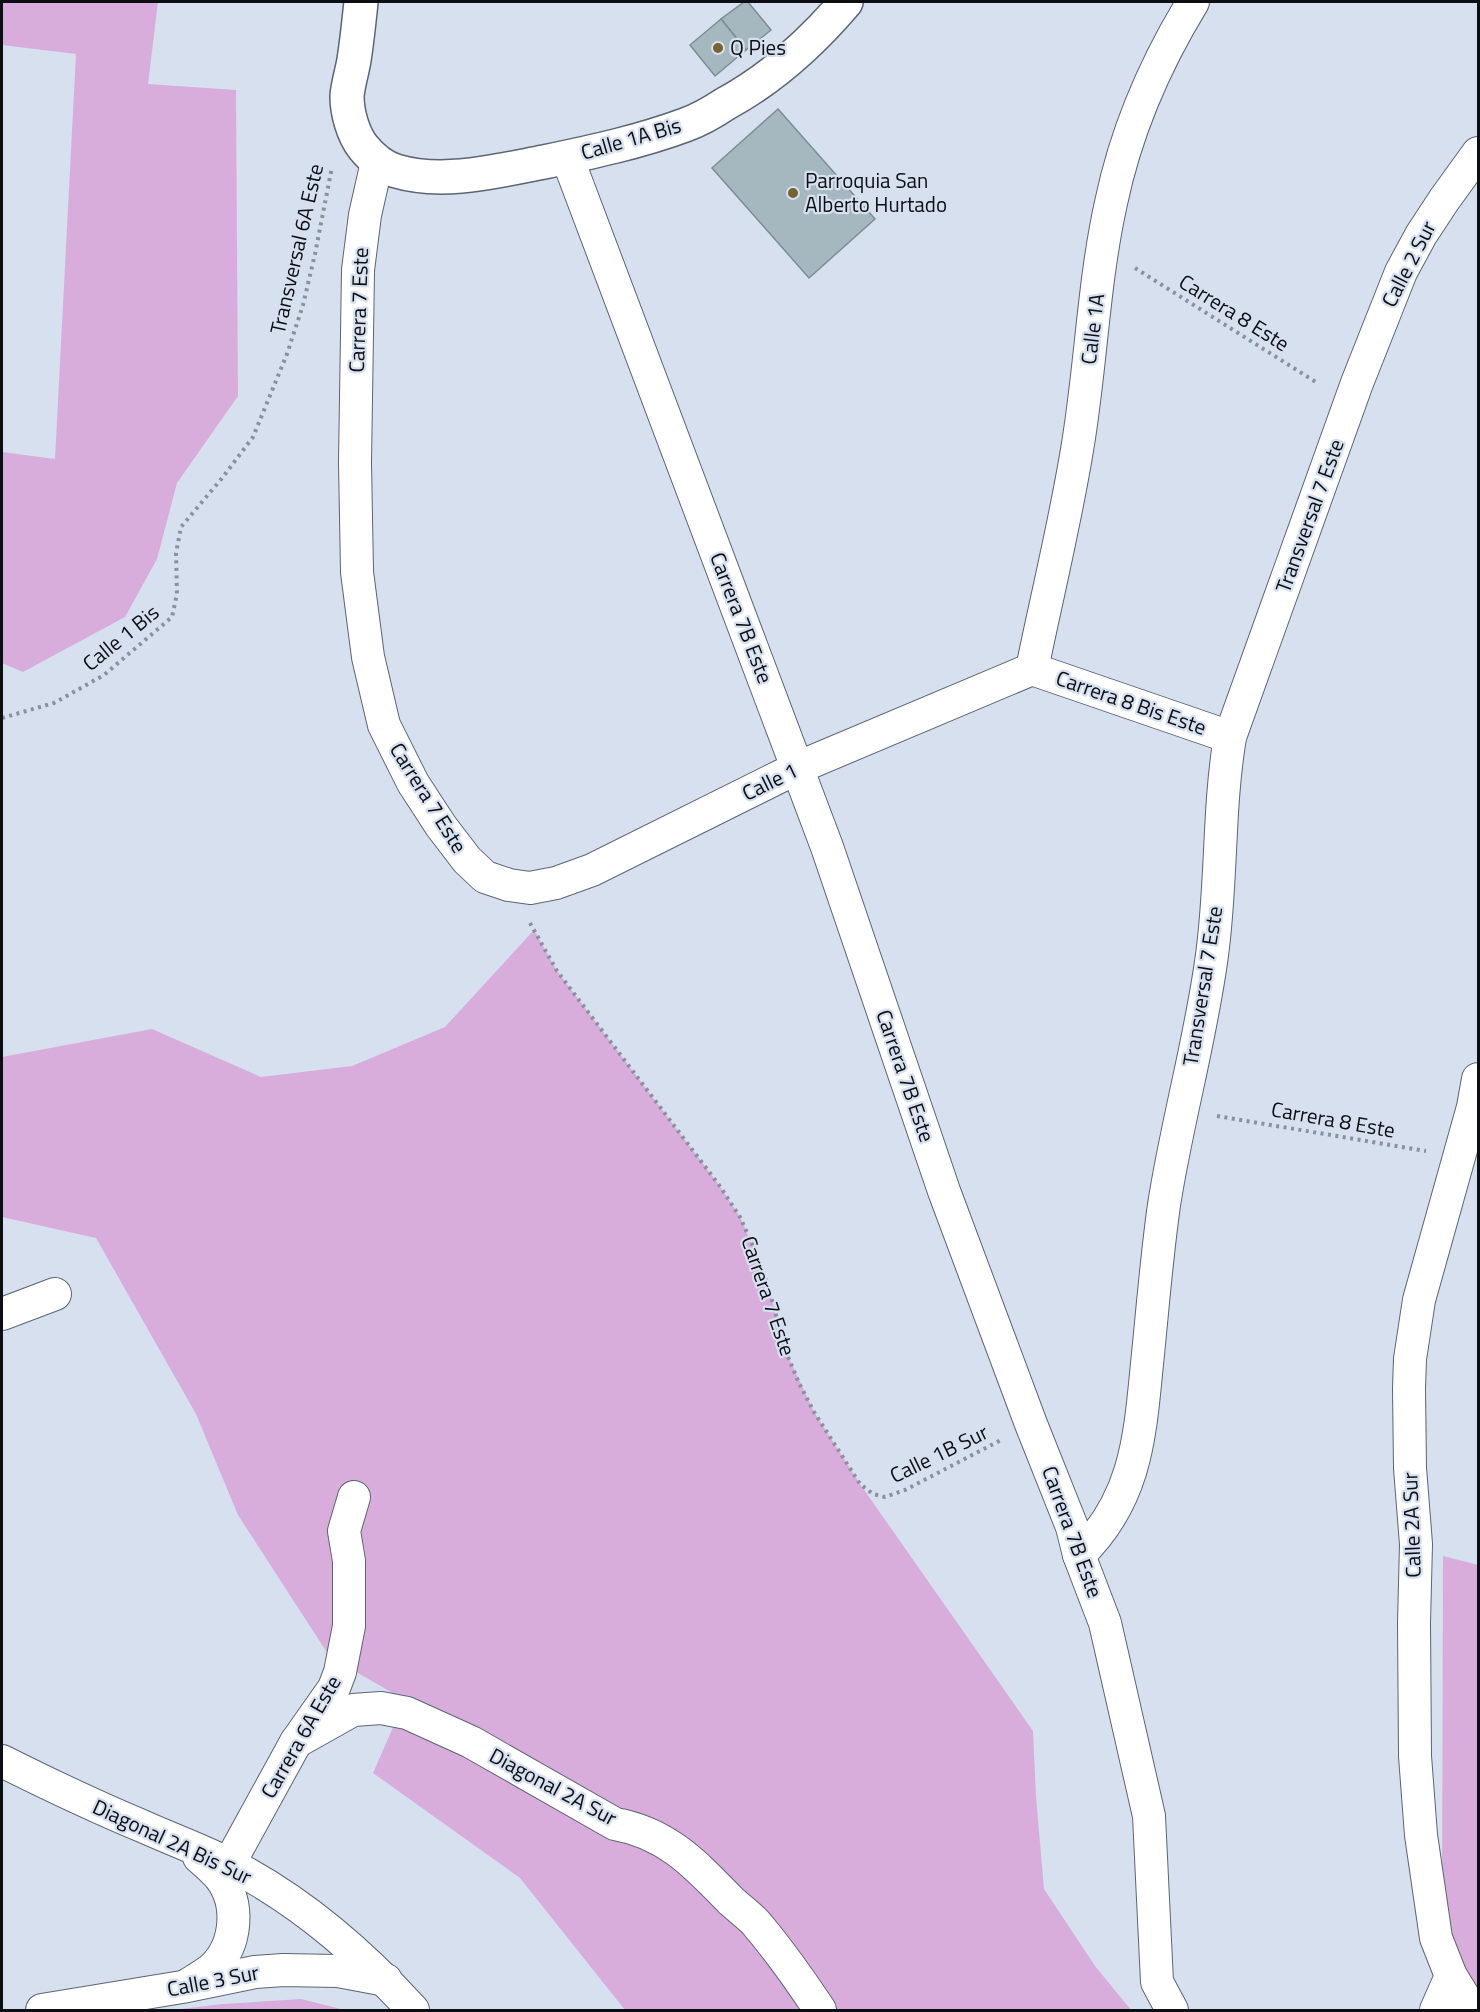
<svg xmlns="http://www.w3.org/2000/svg" width="1480" height="2012" viewBox="0 0 1480 2012" font-family="'Titillium Web',sans-serif">
	<rect width="100%" height="100%" fill="#d6e0ef"/>
	<!-- green -->
	<g fill="#d8addb">
		<path d="M2 2H158L148 84 236 90 238 396 177 483 157 559 125 617 23 672 2 663V452L55 459 76 54 2 45Z"/>
		<path d="M534 930 557 971 719 1185 740 1217 756 1253 769 1289 786 1352 814 1412 860 1484 1033 1731 1036 1797 1044 1889 1095 1966 1131 2010H625L520 1878 373 1773 405 1700 330 1657 238 1515 196 1414 96 1238 2 1217V1057L152 1029 261 1077 352 1066 445 1027Z"/>
		<path d="M1443 1556 1478 1565V2010H1458L1442 1907Z"/>
		<path d="M301 1999 345 2010H172L223 2004Z"/>
	</g>
	<!-- building -->
	<g fill="#a5b8bf" stroke="#7c8e95" stroke-width="1.5">
		<path d="M744 2H748L771 30 746 50 721 19Z"/>
		<path d="M721 19 746 50 715 76 690 45Z"/>
		<path d="M778 109 875 219 809 278 712 168Z"/>
	</g>
	<g fill="none" stroke-linecap="round" stroke-linejoin="round">
		<!-- minor casing -->
		<g stroke="#5c6572" stroke-width="34">
			<g id="minor">
				<path d="M567 157 827 847 944 1191 1031 1424 1072 1527 1079 1555 1105 1623 1149 1816 1157 1982 1172 2010"/>
				<path d="M377 162 365 215 358 270 355 462 357 572 368 657 384 725 413 783 441 826 467 860 485 877 509 885 530 888 556 883 592 870 797 768 1032 669"/>
				<path d="M1032 669C1047 596 1065 523 1077 450 1091 368 1093 284 1111 203 1126 131 1155 64 1193 2"/>
				<path d="M1032 669 1230 737"/>
				<path d="M2 1314 55 1294"/>
				<path d="M1079 1555C1139 1497 1140 1431 1148 1354 1153 1304 1157 1254 1164 1205 1177 1121 1201 1039 1212 955 1222 882 1218 809 1230 737L1357 383 1401 272 1421 235 1444 200 1478 153"/>
				<path d="M296 1742 353 1710 381 1708 407 1713 471 1742 615 1824C667 1833 696 1865 731 1901 739 1908 748 1915 755 1922 779 1950 800 1980 820 2010"/>
				<path d="M2 1761C48 1784 94 1806 142 1826 171 1839 201 1850 229 1864 300 1900 360 1952 413 2010"/>
				<path d="M229 1864 296 1742 334 1688 340 1672 349 1626V1561L344 1531 354 1497"/>
				<path d="M189 1984C197 1979 206 1974 213 1968 237 1945 241 1903 219 1876 213 1869 206 1863 199 1857"/>
				<path d="M42 2010 182 1987 255 1972 283 1970 338 1971 386 1980"/>
				<path d="M1436 2010 1451 1976"/>
				<path d="M1472 2010 1451 1976 1436 1938 1421 1835 1415 1756 1414 1623 1416 1544 1410 1468 1409 1388 1410 1359 1419 1300 1473 1107 1478 1079"/>
			</g>
		</g>
		<!-- tertiary casing -->
		<g stroke="#5c6572" stroke-width="36">
			<path id="tertiary" d="M361 2C359 21 357 41 354 60 352 72 348 84 347 96 347 113 353 134 363 147 372 158 382 167 396 171 443 185 497 171 544 162 592 152 639 142 685 125 699 120 713 112 725 104 771 79 812 42 846 2"/>
		</g>
		<!-- path -->
		<g stroke="#8a919c" stroke-width="4" stroke-dasharray="3 4.5" stroke-linecap="butt">
			<path d="M1135 268 1319 384"/>
			<path d="M2 718 54 703 104 675 172 617 177 594 176 553 181 527 223 477 253 437 287 354 303 305 315 254 332 167"/>
			<path d="M530 923 557 971 719 1185 740 1217 756 1253 769 1289 786 1352 799 1383 814 1412 860 1484 873 1494 885 1497 905 1490 1001 1440"/>
			<path d="M1217 1116 1426 1151"/>
		</g>
		<!-- minor -->
		<use href="#minor" stroke="#fff" stroke-width="32"/>
		<!-- tertiary -->
		<use href="#tertiary" stroke="#fff" stroke-width="33"/>
	</g>
	<!-- markers -->
	<g fill="#756432" stroke="#d6e0ef" stroke-width="2">
		<circle cx="718" cy="48" r="6"/>
		<circle cx="793" cy="193" r="6"/>
	</g>
	<g text-anchor="middle" stroke-width="4.5" stroke-linejoin="round" paint-order="stroke">
		<!-- poi labels -->
		<g font-size="21" fill="#0b0e13" stroke="#d6e0ef" text-anchor="start">
			<text x="730" y="55">Q Pies</text>
			<text x="805" y="188">Parroquia San<tspan x="805" dy="24">Alberto Hurtado</tspan></text>
		</g>
		<!-- street labels -->
		<g font-size="21" fill="#0b0e13" stroke="#d6e0ef">
			<text transform="translate(631 139) rotate(-16)" y="7">Calle 1A Bis</text>
			<text transform="translate(297 249) rotate(-77)" y="7">Transversal 6A Este</text>
			<text transform="translate(1409 264) rotate(-63)" y="7">Calle 2 Sur</text>
			<text transform="translate(359 310) rotate(-88)" y="7">Carrera 7 Este</text>
			<text transform="translate(1234 313) rotate(32)" y="7">Carrera 8 Este</text>
			<text transform="translate(1093 329) rotate(-83)" y="7">Calle 1A</text>
			<text transform="translate(1310 516) rotate(-70)" y="7">Transversal 7 Este</text>
			<text transform="translate(741 618) rotate(69)" y="7">Carrera 7B Este</text>
			<text transform="translate(121 638) rotate(-39)" y="7">Calle 1 Bis</text>
			<text transform="translate(1131 703) rotate(19)" y="7">Carrera 8 Bis Este</text>
			<text transform="translate(770 782) rotate(-26)" y="7">Calle 1</text>
			<text transform="translate(428 798) rotate(58)" y="7">Carrera 7 Este</text>
			<text transform="translate(1203 986) rotate(-81)" y="7">Transversal 7 Este</text>
			<text transform="translate(905 1076) rotate(71)" y="7">Carrera 7B Este</text>
			<text transform="translate(1333 1120) rotate(10)" y="7">Carrera 8 Este</text>
			<text transform="translate(768 1296) rotate(71)" y="7">Carrera 7 Este</text>
			<text transform="translate(939 1454) rotate(-26)" y="7">Calle 1B Sur</text>
			<text transform="translate(1412 1525) rotate(-92)" y="7">Calle 2A Sur</text>
			<text transform="translate(1072 1532) rotate(70)" y="7">Carrera 7B Este</text>
			<text transform="translate(301 1737) rotate(-60)" y="7">Carrera 6A Este</text>
			<text transform="translate(553 1787) rotate(28)" y="7">Diagonal 2A Sur</text>
			<text transform="translate(172 1842) rotate(25)" y="7">Diagonal 2A Bis Sur</text>
			<text transform="translate(213 1981) rotate(-11)" y="7">Calle 3 Sur</text>
		</g>
	</g>
	<!-- border -->
	<rect width="1480" height="2012" fill="none" stroke="#0b0e13" stroke-width="6"/>
</svg>
